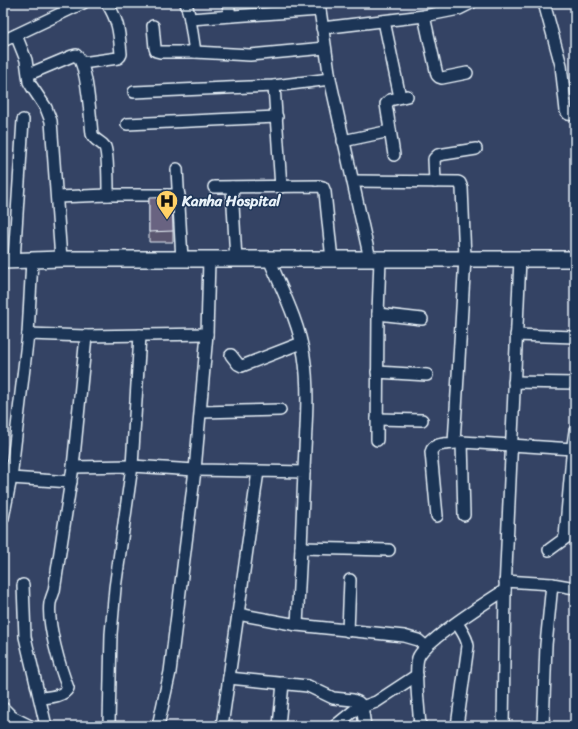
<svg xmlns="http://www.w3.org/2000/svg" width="578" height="729" viewBox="0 0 578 729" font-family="Sriracha,sans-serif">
	<rect width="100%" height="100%" fill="#344364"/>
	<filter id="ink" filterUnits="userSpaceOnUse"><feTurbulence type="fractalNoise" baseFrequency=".025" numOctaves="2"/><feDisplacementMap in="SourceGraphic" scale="8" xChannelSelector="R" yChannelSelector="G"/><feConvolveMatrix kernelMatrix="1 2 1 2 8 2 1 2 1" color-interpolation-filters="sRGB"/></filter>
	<g filter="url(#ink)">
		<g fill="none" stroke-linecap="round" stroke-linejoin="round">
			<!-- minor casing -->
			<g stroke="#e8f1f8" stroke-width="14">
				<g id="minor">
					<path d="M186 3 190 19 195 52"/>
					<path d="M228 3 230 16"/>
					<path d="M319 3 330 79 370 259"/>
					<path d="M544 3 561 65 566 111 568 114 575 115"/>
					<path d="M424 16 437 75 439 77 442 78 467 73"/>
					<path d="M190 19 320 10"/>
					<path d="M384 21 400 97"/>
					<path d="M153 26 155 48 156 51 160 52H195L250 55 325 48"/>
					<path d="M322 28 424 16 459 9 471 3"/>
					<path d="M16 35 26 60 29 82 32 87 46 108 51 121 61 259"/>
					<path d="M3 41 83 3"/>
					<path d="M82 63 118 58 120 56 121 54C119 32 119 22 107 3"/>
					<path d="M29 74 72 56 76 55C88 64 90 118 92 134 94 141 101 141 105 147 108 154 108 185 108 195"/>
					<path d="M274 86 281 187"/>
					<path d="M134 92 274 86 330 79"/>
					<path d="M127 124 277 117"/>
					<path d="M343 141 390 131"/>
					<path d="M394 155 386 104 390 100 407 96"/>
					<path d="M177 169 182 260"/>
					<path d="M353 181 458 182 460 183 462 188 465 258 454 443C446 444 433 443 431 452L437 516"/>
					<path d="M435 182 434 159 438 155 476 149"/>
					<path d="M214 187 319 186 323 187 325 192 332 260"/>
					<path d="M232 187 236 260"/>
					<path d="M57 197 108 195H179"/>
					<path d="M269 259C282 290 299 322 304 356 310 394 305 434 304 472"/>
					<path d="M14 260 23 120"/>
					<path d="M378 314 422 319"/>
					<path d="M28 334 86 336 73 467 54 591C53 594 51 599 50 603 47 624 60 668 68 688 63 697 49 697 40 698"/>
					<path d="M516 335 575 337"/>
					<path d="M86 336 207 334"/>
					<path d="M231 355 238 364 242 366 301 343"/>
					<path d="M377 372 427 375"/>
					<path d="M514 382 575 383"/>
					<path d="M201 412 280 410"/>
					<path d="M377 419 422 420"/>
					<path d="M377 440 378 314 380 259"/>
					<path d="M462 442 573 449"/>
					<path d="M454 443 462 442 464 515"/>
					<path d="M73 467 132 466 195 470 258 471 238 614 297 625 301 548 304 472 258 471"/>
					<path d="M11 478 71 482"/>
					<path d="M3 518 11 478 28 334 32 260"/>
					<path d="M565 537 573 445 575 431"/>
					<path d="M301 548 389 550"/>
					<path d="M549 550 575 531"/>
					<path d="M505 581 552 584 575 588"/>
					<path d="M23 585 25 637 46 726"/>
					<path d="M457 623C461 630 467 637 468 646L457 726"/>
					<path d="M297 625 404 636 418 640 426 647"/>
					<path d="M348 631 350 580"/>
					<path d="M229 678 308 686 333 698 353 700 358 702 362 706 365 726"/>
					<path d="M3 708 12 717 30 726"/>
					<path d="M6 726 12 717"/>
					<path d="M110 726 109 723 111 634 115 588 132 466 140 335"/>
					<path d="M158 726 170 672 195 470 207 334 209 259"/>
					<path d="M222 726 238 614"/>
					<path d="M279 726 283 683"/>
					<path d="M335 726 356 709 376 702 417 675"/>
					<path d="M420 726C419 710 414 672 418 658 423 642 488 601 505 590"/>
					<path d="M503 726 505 590 520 259"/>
					<path d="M543 726 546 645 552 584"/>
				</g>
			</g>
			<!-- secondary casing -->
			<g stroke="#e8f1f8" stroke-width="18">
				<path id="secondary" d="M3 261 61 259H575"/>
			</g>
			<!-- minor -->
			<use href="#minor" stroke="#1d3557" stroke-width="11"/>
			<!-- secondary -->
			<use href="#secondary" stroke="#1d3557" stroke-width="15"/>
		</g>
		<!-- wall -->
		<path fill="#5a566f" stroke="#e8f1f8" d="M149 198 173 231V242H149Z"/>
		<!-- building -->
		<path fill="#696481" stroke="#e8f1f8" d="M172 197 173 231 149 232V198Z"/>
	</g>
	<!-- icons -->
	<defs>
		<g id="hospital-pin" transform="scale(1.15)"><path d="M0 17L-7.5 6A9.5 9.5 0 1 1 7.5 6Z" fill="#ffd166" stroke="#1d3557"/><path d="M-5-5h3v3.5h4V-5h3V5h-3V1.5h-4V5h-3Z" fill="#111"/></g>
	</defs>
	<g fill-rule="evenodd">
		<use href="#hospital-pin" x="167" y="201"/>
	</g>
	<g text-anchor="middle" stroke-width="3" stroke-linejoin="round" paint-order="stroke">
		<!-- poi labels -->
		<g font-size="15" font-weight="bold" fill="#e8f1f8" stroke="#1d3557" text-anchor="start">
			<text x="182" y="206">Kanha Hospital</text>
		</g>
	</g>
	<!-- margin -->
	<rect width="578" height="729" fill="none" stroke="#1d3557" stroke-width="16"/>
	<rect x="8" y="8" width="562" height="713" fill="none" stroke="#e8f1f8" stroke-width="1.5" filter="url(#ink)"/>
</svg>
